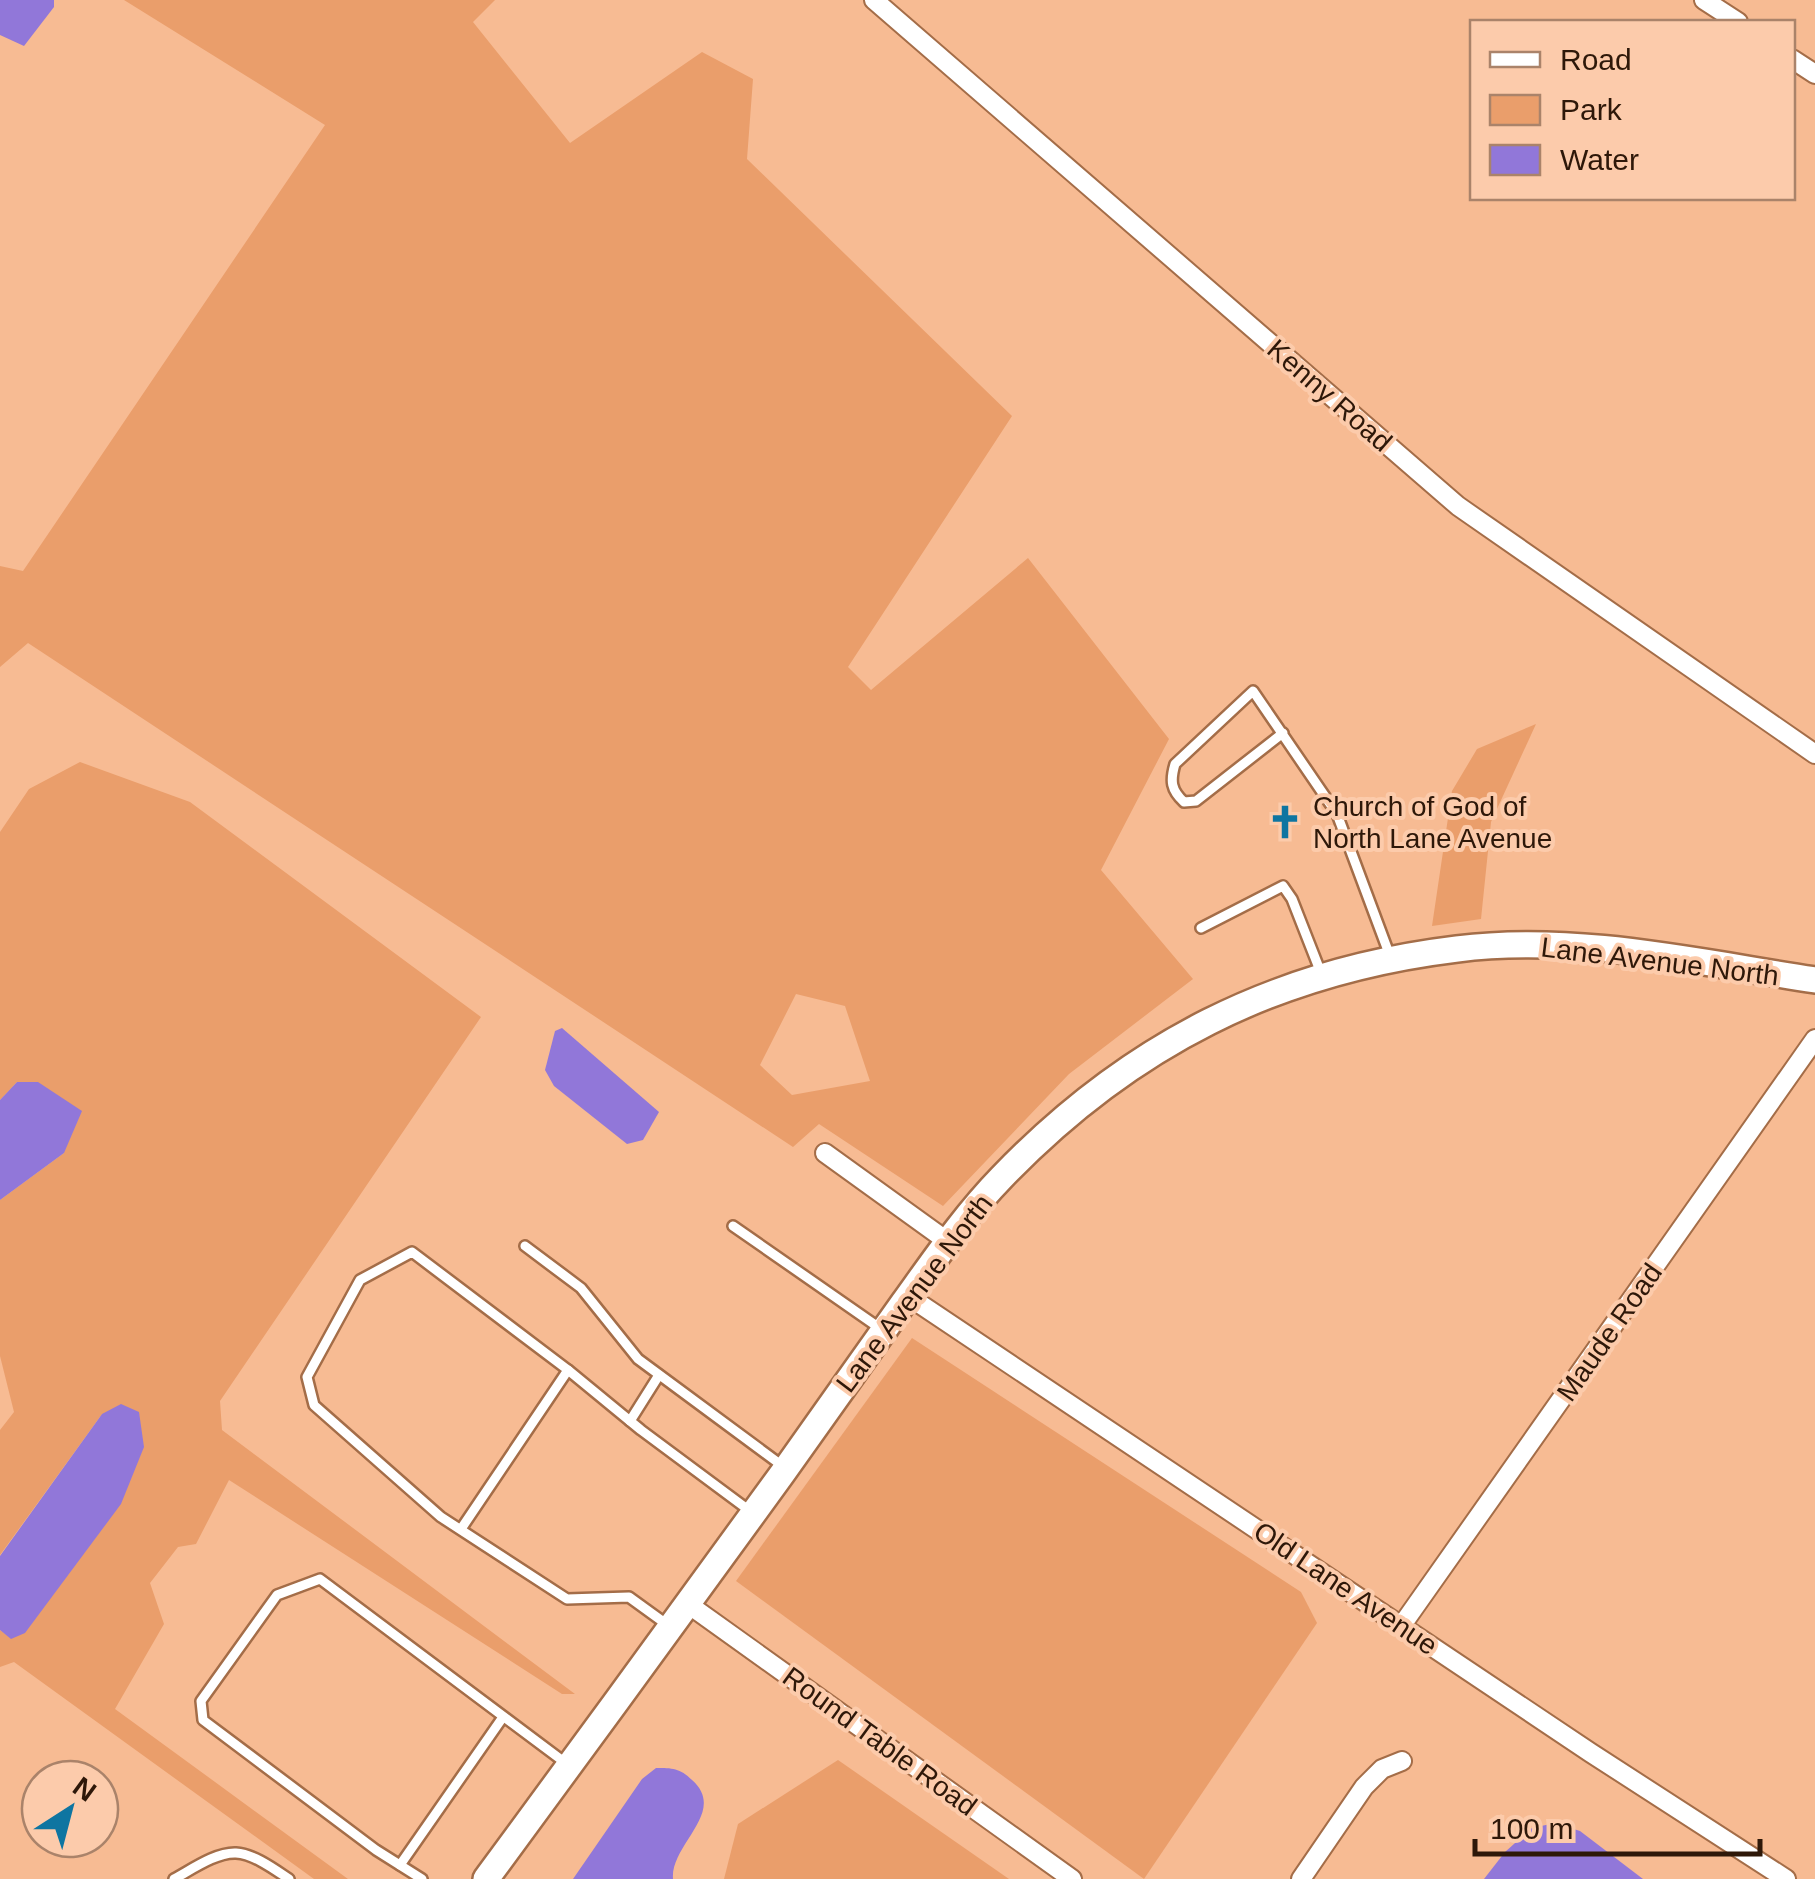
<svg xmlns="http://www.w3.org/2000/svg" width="1815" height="1879" viewBox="0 0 1815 1879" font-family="Helvetica,sans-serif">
	<rect width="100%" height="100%" fill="#f7bb93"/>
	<!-- green -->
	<g fill="#ea9e6b" fill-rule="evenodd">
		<path d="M124 0H495L473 22 570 143 702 52 753 79 747 159 1012 416 848 667 871 690 1028 558 1169 739 1101 870 1193 979 1069 1074 943 1206 819 1124 793 1147 28 643 0 667V566L23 571 325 125ZM796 994 845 1006 870 1081 792 1095 760 1065Z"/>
		<path d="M1536 724 1491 822 1481 919 1432 926 1452 791 1477 749Z"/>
		<path d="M80 762 190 802 481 1017 220 1401 222 1430 575 1694H562L229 1480 196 1544 178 1547 150 1583 164 1624 115 1709 348 1879H314L14 1662 0 1667V1630L11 1638 102 1414 0 1555V1430L14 1412 0 1356V1200L64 1153 17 1082 0 1100V832L29 789Z"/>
		<path d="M912 1338 1301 1592 1317 1623 1144 1879 736 1581Z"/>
		<path d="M838 1760 1009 1879H724L738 1824Z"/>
	</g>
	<!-- water -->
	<g fill="#9177d9">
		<path d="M0 0H54V7L24 46 0 35Z"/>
		<path d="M562 1028 659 1112 643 1140 627 1144 554 1086 545 1070 555 1031Z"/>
		<path d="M17 1082H38L82 1111 64 1153 0 1200V1100Z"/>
		<path d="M121 1404 139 1412 144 1447 121 1504 25 1633 11 1639 0 1630V1556L102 1414Z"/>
		<path d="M656 1768C672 1768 680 1768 692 1780 728 1812 670 1844 673 1879H573L642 1779Z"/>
		<path d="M1555 1823 1580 1831 1643 1879H1484L1505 1852 1532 1828Z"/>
	</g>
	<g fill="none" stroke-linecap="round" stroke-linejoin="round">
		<!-- service casing -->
		<g stroke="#a46d48" stroke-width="14">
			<g id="service">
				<path d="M1283 733 1196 801 1184 802C1171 790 1170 781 1175 764L1253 691 1337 814 1390 956"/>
				<path d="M1201 928 1283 886 1292 899 1321 973"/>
				<path d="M733 1226 881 1329"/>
				<path d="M525 1246 581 1288 638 1359 784 1467"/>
				<path d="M568 1370 412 1252 360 1280 307 1377 314 1405 441 1517 567 1599 629 1597 669 1626"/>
				<path d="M630 1421 659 1375"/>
				<path d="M461 1529 568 1370 641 1430 750 1511"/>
				<path d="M400 1865 503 1717"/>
				<path d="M174 1879C191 1870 216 1852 236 1853 254 1854 274 1869 289 1879"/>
				<path d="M422 1879 376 1850 203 1720 201 1701 277 1595 320 1579 567 1764"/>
			</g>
		</g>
		<!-- minor casing -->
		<g stroke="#a46d48" stroke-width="22">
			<g id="minor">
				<path d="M874 0 1458 506 1815 754"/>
				<path d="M1704 0 1738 22"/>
				<path d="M1792 59 1815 74"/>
				<path d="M825 1153 947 1241"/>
				<path d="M908 1296 1591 1753 1786 1879"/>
				<path d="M688 1604 1072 1879"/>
				<path d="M1402 1625 1815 1039"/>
				<path d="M1301 1879 1364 1787 1382 1769 1402 1761"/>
			</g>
		</g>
		<!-- secondary casing -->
		<g stroke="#a46d48" stroke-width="30">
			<path id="secondary" d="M486 1879C585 1744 684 1610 782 1474 823 1417 863 1359 904 1302 935 1259 965 1215 1002 1177 1129 1045 1275 971 1457 949 1576 934 1697 962 1815 980"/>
		</g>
		<!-- service -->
		<use href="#service" stroke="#fff" stroke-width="9"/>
		<!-- minor -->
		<use href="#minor" stroke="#fff" stroke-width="18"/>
		<!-- secondary -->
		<use href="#secondary" stroke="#fff" stroke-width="25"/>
	</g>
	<!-- icons -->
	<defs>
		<g id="church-bare" transform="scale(2.7)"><path d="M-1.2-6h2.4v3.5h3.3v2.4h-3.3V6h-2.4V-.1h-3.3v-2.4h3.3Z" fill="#0e75a1" stroke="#fccbab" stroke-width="2.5" paint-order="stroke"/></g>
	</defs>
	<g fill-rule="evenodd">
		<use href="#church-bare" x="1285" y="822"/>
	</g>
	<g text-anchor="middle" stroke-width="8" stroke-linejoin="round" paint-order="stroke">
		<!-- street labels -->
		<g font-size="28" fill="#2e1809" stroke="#fccbab">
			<text transform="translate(1330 395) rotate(41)" y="10">Kenny Road</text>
			<text transform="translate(1660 961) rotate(7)" y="10">Lane Avenue North</text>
			<text transform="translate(914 1293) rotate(-53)" y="10">Lane Avenue North</text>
			<text transform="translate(1609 1332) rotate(-55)" y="10">Maude Road</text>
			<text transform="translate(1346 1588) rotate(34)" y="10">Old Lane Avenue</text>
			<text transform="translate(880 1741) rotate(36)" y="10">Round Table Road</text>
		</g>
		<!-- poi labels -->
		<g font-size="28" fill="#2e1809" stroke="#fccbab" text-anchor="start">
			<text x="1313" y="816">Church of God of<tspan x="1313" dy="32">North Lane Avenue</tspan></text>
		</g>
	</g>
	<!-- legend -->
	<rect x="1470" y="20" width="325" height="180" fill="#fccbab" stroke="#aa836a" stroke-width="2.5"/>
	<rect x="1490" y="52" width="50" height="15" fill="#ffffff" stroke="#aa836a" stroke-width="2.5"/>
	<text x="1560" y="70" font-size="30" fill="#2e1809">Road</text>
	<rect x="1490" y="95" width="50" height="30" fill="#ea9e6b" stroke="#aa836a" stroke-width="2.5"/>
	<text x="1560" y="120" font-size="30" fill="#2e1809">Park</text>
	<rect x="1490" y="145" width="50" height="30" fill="#9177d9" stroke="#aa836a" stroke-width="2.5"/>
	<text x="1560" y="170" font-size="30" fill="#2e1809">Water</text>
	<!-- north arrow -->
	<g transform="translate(70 1809) rotate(36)"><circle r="48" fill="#fccbab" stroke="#aa836a" stroke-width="2.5"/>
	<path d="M0-8L18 38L0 25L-18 38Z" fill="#0e75a1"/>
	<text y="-15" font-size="28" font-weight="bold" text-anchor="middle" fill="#2e1809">N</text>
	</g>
	<!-- scale -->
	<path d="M1475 1839v15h285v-15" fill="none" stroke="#2e1809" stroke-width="5"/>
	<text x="1490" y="1839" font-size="30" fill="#2e1809" stroke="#fccbab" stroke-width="8" paint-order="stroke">100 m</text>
</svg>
